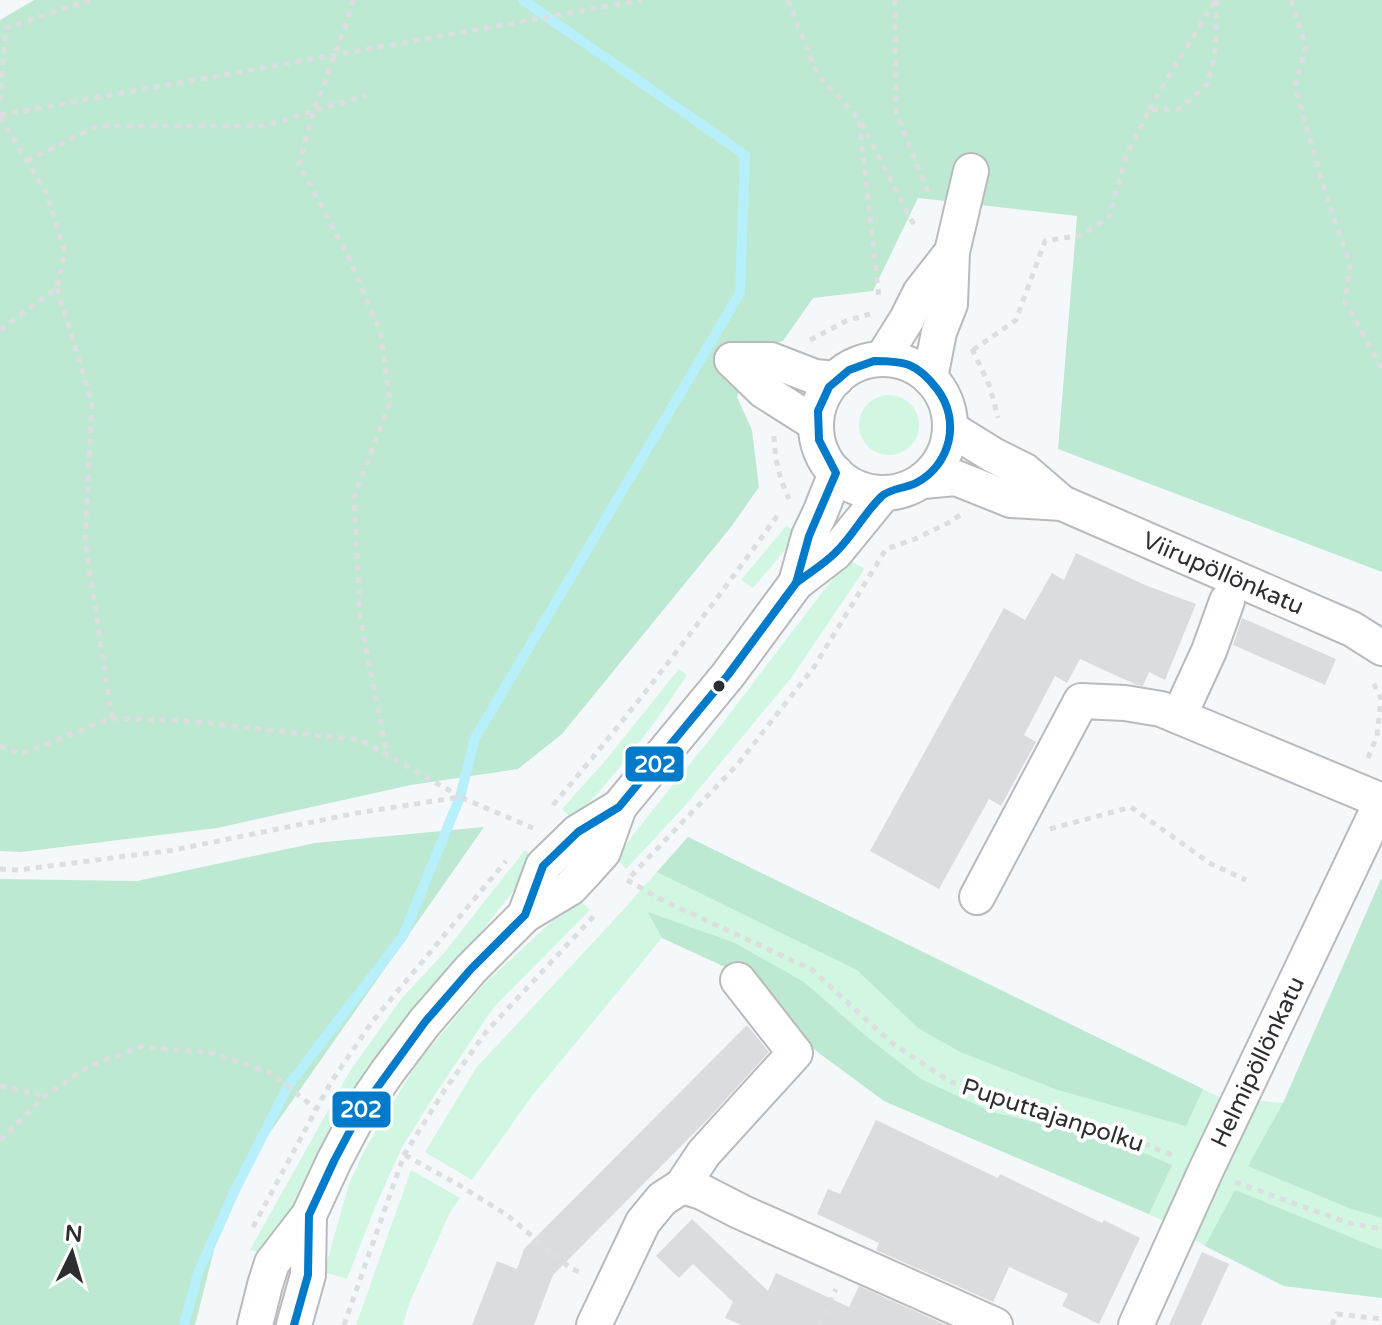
<svg xmlns="http://www.w3.org/2000/svg" width="1382" height="1325" viewBox="0 0 1382 1325" font-family="'Varela Round',sans-serif">
	<rect width="100%" height="100%" fill="#f5f8fb"/>
	<!-- green -->
	<g fill="#d1f6e2">
		<circle cx="889" cy="425" r="30"/>
		<path d="M786 526 800 532 753 588 741 580Z"/>
		<path d="M848 560 864 568 862 573 791 678 683 808 626 869 616 858C653 807 694 761 731 712 770 661 808 610 848 560Z"/>
		<path d="M679 669 687 675C653 727 616 775 573 820L562 809 605 761Z"/>
		<path d="M688 837 1221 1098 1283 1103 1382 1134V1298L1284 1286 1205 1246 1162 1220 884 1101 815 1050 758 982 662 938 532 1096 472 1180 425 1152 476 1068 614 920Z"/>
		<path d="M525 850 537 861 356 1091 266 1254 250 1250 350 1071 402 998 444 953Z"/>
		<path d="M577 898 590 910 493 1008 434 1096 402 1147 376 1205 347 1279 324 1272 349 1184 364 1151 417 1063 482 986Z"/>
		<path d="M411 1170 460 1198 450 1212 409 1304 403 1325H356Z"/>
	</g>
	<!-- forest -->
	<g fill="#bde9d2">
		<path d="M34 0H1382V572L1058 449 1077 216 918 198 873 291 813 298 783 341 751 350 737 397 752 430 759 487 731 527 562 734 518 769 411 785 217 828 21 852 0 851V20Z"/>
		<path d="M484 827 229 1191 195 1325H0V879L137 881 315 843Z"/>
		<path d="M688 837 1203 1089 1186 1126 1058 1090 960 1052 918 1028 857 970 657 872Z"/>
		<path d="M1381 879H1382V1218L1349 1208 1248 1166 1283 1103Z"/>
		<path d="M648 912 735 943 804 982 867 1037 921 1079 992 1112 1121 1143 1172 1165 1149 1214 884 1101 815 1050 758 982 662 938Z"/>
		<path d="M1235 1190 1382 1250V1298L1284 1286 1205 1246Z"/>
	</g>
	<g fill="none" stroke-linecap="round" stroke-linejoin="round">
		<!-- stream -->
		<path stroke="#b7effb" stroke-width="10" d="M184 1325 198 1273 236 1188 288 1086 403 936 460 797 475 738 740 293 745 155 523 0"/>
	</g>
	<!-- building -->
	<g fill="#dbdcdf">
		<path d="M1076 553 1145 585 1196 604 1165 680 1149 672 1143 686 1137 685 1080 659 1067 683 1055 676 1024 735 1036 742 1001 806 989 799 939 889 870 851 1004 608 1025 620 1052 573 1064 580Z"/>
		<path d="M1242 618 1336 659 1325 685 1233 645Z"/>
		<path d="M747 1025 769 1052 708 1119 553 1275 534 1325H472L497 1261 517 1269 524 1249Z"/>
		<path d="M876 1120 998 1178 1000 1174 1102 1223 1104 1220 1140 1238 1099 1324 1062 1306 1068 1294 1009 1267 993 1302 876 1250 879 1243 817 1214 828 1189 840 1194Z"/>
		<path d="M692 1219 768 1291 776 1273 849 1307 859 1286 946 1325H741L725 1318 733 1302 693 1264 679 1278 656 1256Z"/>
		<path d="M1202 1252 1229 1264 1201 1325H1169Z"/>
	</g>
	<g fill="none" stroke-linecap="round" stroke-linejoin="round">
		<!-- minor casing -->
		<g stroke="#b8babd" stroke-width="38">
			<g id="minor">
				<path d="M882 359 907 319 920 293 952 252"/>
				<circle cx="883" cy="426" r="67"/>
				<path d="M732 360H771L815 377 836 379"/>
				<path d="M732 360 764 391 816 424"/>
				<path d="M930 378 939 332 950 304 952 252 971 171"/>
				<path id="s1" d="M951 429 993 455 1025 471 1062 503 1352 629 1382 648"/>
				<path d="M923 481 956 478 1011 500 1062 503"/>
				<path d="M796 583 809 536 820 513 836 473"/>
				<path d="M1179 716 1209 651 1227 601"/>
				<path d="M977 897 1081 701 1125 703 1161 709 1382 801"/>
				<path d="M525 915 543 866 578 832 619 807 728 675 796 583 835 553 884 493"/>
				<path d="M682 1186 704 1153 795 1053 738 980"/>
				<path d="M255 1325 265 1285 272 1263 309 1215 334 1161 361 1110 388 1071 425 1022 471 969 525 915 570 888 585 872 603 852 619 807"/>
				<path d="M294 1325 308 1275 309 1215"/>
				<path d="M594 1325 643 1222 662 1199 682 1186 702 1192 741 1212 995 1325"/>
				<path id="s2" d="M1136 1325 1206 1170 1382 801"/>
			</g>
		</g>
		<!-- path -->
		<g stroke="#dcdedf" stroke-width="5" stroke-dasharray="6 6" stroke-linecap="butt">
			<path d="M353 0 347 22 314 110 299 164 349 258 381 334 390 402 354 497 360 617 387 755"/>
			<path d="M788 0 817 74 859 119 879 298"/>
			<path d="M895 0 896 112 930 197"/>
			<path d="M1291 0 1306 46 1295 87 1320 175 1350 265 1345 302 1382 368"/>
			<path d="M0 101 6 28 90 0"/>
			<path d="M1149 109 1215 1"/>
			<path d="M0 115 642 0"/>
			<path d="M0 117 47 194 65 253 57 288 0 330"/>
			<path d="M861 123 914 225"/>
			<path d="M27 161 97 126H264L367 95"/>
			<path d="M57 288 92 403 85 541 112 718"/>
			<path d="M810 340 846 321 870 314"/>
			<path d="M972 349 990 387 998 418"/>
			<path d="M973 350 1016 320 1045 241 1082 235 1109 217 1127 154 1149 110 1179 109 1207 85 1215 55 1217 0"/>
			<path d="M774 436C775 459 779 478 789 499"/>
			<path d="M0 746 21 754 112 718 187 721 361 740 459 796"/>
			<path d="M1368 758 1377 736 1381 699 1372 680"/>
			<path d="M553 805C633 711 708 612 780 512"/>
			<path d="M1050 829 1131 807 1211 864 1246 880"/>
			<path d="M0 869 19 870 174 850 357 813 460 797 533 828"/>
			<path d="M631 876 737 765 814 667 886 549 915 539 950 522 960 515"/>
			<path d="M627 880 664 901 811 969 892 1043 949 1081 989 1098 1100 1125 1174 1156"/>
			<path d="M0 1086 45 1096"/>
			<path d="M0 1140 45 1096 89 1066 141 1047 208 1052 271 1073 316 1109"/>
			<path d="M405 1155 459 1185 507 1215 570 1268 582 1273"/>
			<path d="M1235 1182 1349 1223 1382 1229"/>
			<path d="M253 1227 331 1082 372 1022 506 861"/>
			<path d="M344 1325 404 1155 444 1091 486 1032 594 916"/>
			<path d="M820 1325 836 1289"/>
			<path d="M1332 1325 1337 1314 1382 1319"/>
		</g>
		<!-- minor -->
		<use href="#minor" stroke="#fefefe" stroke-width="34"/>
		<!-- bus-1 casing -->
		<g stroke="#fff" stroke-width="14">
			<g id="bus-1">
				<path d="M874 361C905 361 917 363 937 389 961 420 951 465 916 483 906 488 889 489 882 496 864 513 853 536 835 553 824 564 809 573 796 583L809 536 836 473 819 440 818 411 829 387 849 370Z"/>
				<path d="M294 1325 308 1275 309 1215 334 1161 361 1110 425 1022 471 969 525 915 543 866 578 832 619 807 728 675 796 583"/>
			</g>
		</g>
		<!-- bus-1 -->
		<use href="#bus-1" stroke="#007ac9" stroke-width="8"/>
	</g>
	<!-- markers -->
	<circle fill="#2c2e32" stroke="#fff" stroke-width="3" cx="719" cy="686" r="7"/>
	<g text-anchor="middle" stroke-width="8" stroke-linejoin="round" paint-order="stroke">
		<!-- street labels -->
		<g font-size="24" fill="#2c2e32" stroke="#fff">
			<text dy="8" stroke="none"><textPath href="#s1" startOffset="310">Viirupöllönkatu</textPath></text>
			<text dy="8" stroke="none"><textPath href="#s2" startOffset="290">Helmipöllönkatu</textPath></text>
			<text transform="translate(1053 1115) rotate(18)" y="8">Puputtajanpolku</text>
		</g>
	</g>
	<g stroke="#fff" stroke-width="3">
		<rect x="624" y="745" width="61" height="38" rx="8" fill="#007ac9"/>
		<rect x="331" y="1090" width="61" height="39" rx="8" fill="#007ac9"/>
	</g>
	<g font-size="22" text-anchor="middle" font-weight="bold" fill="#fff">
		<text x="655" y="772">202</text>
		<text x="361" y="1117">202</text>
	</g>
	<!-- north arrow -->
	<g transform="translate(72 1253) rotate(5)" stroke="#ffffff" stroke-width="6" paint-order="stroke">
	<path d="M0-6L14 30L0 20L-14 30Z" fill="#2c2e32"/>
	<text y="-12" font-size="22" font-weight="bold" text-anchor="middle" fill="#2c2e32">N</text>
	</g>
</svg>
